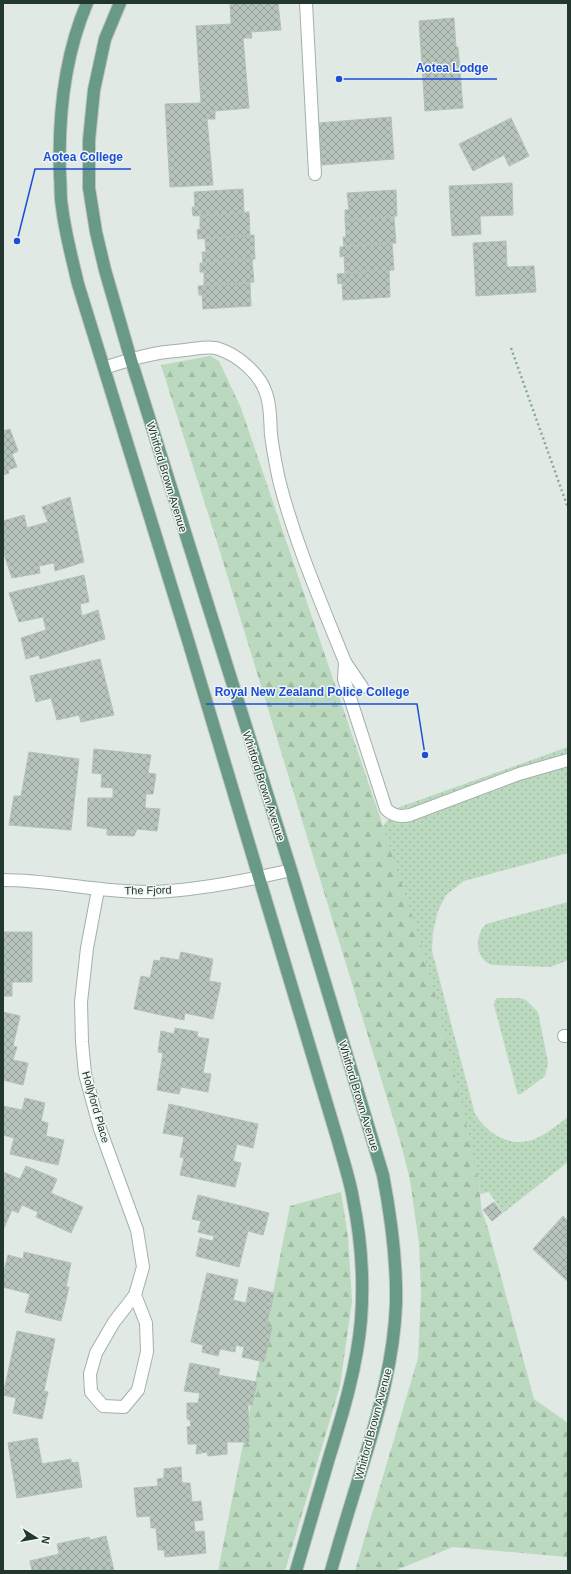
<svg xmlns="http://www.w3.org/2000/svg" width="571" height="1574" viewBox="0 0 571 1574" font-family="Arial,sans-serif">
	<defs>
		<pattern id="grass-dots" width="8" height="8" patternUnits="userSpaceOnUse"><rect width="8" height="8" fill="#bbd9be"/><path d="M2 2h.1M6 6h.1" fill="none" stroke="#a0bba4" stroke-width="1.8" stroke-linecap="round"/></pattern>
		<pattern id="forest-firs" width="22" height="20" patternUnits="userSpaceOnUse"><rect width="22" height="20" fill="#bbd9be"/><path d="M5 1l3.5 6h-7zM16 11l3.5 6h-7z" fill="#a0bba4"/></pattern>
		<pattern id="building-cross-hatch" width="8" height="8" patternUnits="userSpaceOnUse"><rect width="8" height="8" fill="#b6c4bc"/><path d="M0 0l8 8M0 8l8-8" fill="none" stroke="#94a099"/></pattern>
	</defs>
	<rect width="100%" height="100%" fill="#e0e9e4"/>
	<!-- grass -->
	<g fill="url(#grass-dots)">
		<path d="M568 747V853L464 881 446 895 438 911 433 932 432 951 475 1114C489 1136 514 1150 539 1137 549 1132 559 1124 568 1117V1162L503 1213 489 1192 480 1194 478 1178 383 826 397 808Z"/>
		<path d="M568 902V959L566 961 550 967 492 965C475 960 474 935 486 924Z"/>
		<path d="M497 998H520L526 1000 538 1012 548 1063 545 1076 521 1094H518L517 1092 494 1005 495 1000Z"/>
	</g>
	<!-- forest -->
	<g fill="url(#forest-firs)">
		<path d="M210 356 219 361 241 408 383 826 417 931 440 1011 465 1118 478 1178 482 1212 487 1225 534 1399 568 1423V1557L453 1547 394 1571H355L418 1358 421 1295 419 1243 410 1180 401 1144 217 542 161 365Z"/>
		<path d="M341 1192 348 1237 352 1301 340 1386 285 1571H218L290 1206Z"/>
	</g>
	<!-- building -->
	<g fill="url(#building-cross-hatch)" stroke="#b3c2b9">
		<path d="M230 3H278L281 30 251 32 252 38H243L249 108 215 111V119H207L213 185 170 187 165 104 201 103 196 26 231 24Z"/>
		<path d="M454 18 456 47H458L463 108 425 111 419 21Z"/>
		<path d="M391 117 394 159 322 165 318 123Z"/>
		<path d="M511 118 529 156 509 166 504 155 473 171 459 144Z"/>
		<path d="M512 183 513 215 480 216 481 234 452 236 449 186Z"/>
		<path d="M243 189 244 213 193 216 192 207H195L194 192Z"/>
		<path d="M396 190 397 216 345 220V210H349L347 193Z"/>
		<path d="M249 212 250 235 198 239 197 230 200 229V216Z"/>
		<path d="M394 217 396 243 344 246 343 237H346L345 220Z"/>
		<path d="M254 235 255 259 203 263 202 252H206L205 239Z"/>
		<path d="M506 241 507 267 534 266 536 292 476 296 473 243Z"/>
		<path d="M392 243 394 270 345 273 344 256 340 257V247Z"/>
		<path d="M252 259 254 282 204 286V272H200V263Z"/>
		<path d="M389 270 390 297 343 300 342 283 338 284 337 274Z"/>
		<path d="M250 283 251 306 203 309 202 295H199L198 286Z"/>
		<path d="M10 429 18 451 12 454 17 467 8 470 9 473 3 475V431Z"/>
		<path d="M70 497 84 562 55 571 54 563 39 566 40 573 12 578 4 554H3V521L24 515 27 528 48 522 42 507Z"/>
		<path d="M84 575 89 602 80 604 82 616 98 610 105 639 40 659 39 655 26 659 21 638 46 630 43 617 19 622 9 593Z"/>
		<path d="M100 659 114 715 81 722 79 715 57 720 51 698 36 702 30 676Z"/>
		<path d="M94 749 151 755 148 773 156 774 153 794H146L145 808 160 809 157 831 137 829 134 836 107 835V829L87 826 88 798H113V788L101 787 102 774 92 773Z"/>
		<path d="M29 752 79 759 71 830 9 825 14 796H21Z"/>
		<path d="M3 932H32V982H12V996H3Z"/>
		<path d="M181 952 213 959 209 981 221 983 213 1019 185 1013 184 1020 134 1009 141 976 150 978 154 960 160 961 161 957 179 960Z"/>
		<path d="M3 1012 20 1016 13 1046 17 1047 13 1060 28 1063 23 1085 3 1080Z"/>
		<path d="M175 1028 198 1032 197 1037 209 1039 203 1073 211 1074 208 1092 181 1087 179 1094 157 1090 163 1053 158 1052 161 1031 174 1034Z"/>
		<path d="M25 1098 45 1103 41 1121 48 1123 46 1136 64 1140 58 1165 10 1154 14 1138 3 1135V1106L22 1110Z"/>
		<path d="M169 1104 258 1124 253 1148 237 1144 233 1161 241 1163 235 1187 180 1175 184 1158 180 1157 184 1137 163 1133Z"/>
		<path d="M26 1166 57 1179 51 1193 83 1207 71 1233 36 1217 38 1212 22 1205 18 1213 12 1210 3 1230V1172L20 1179Z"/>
		<path d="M198 1195 269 1213 263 1235 248 1231 239 1267 196 1256 200 1238 213 1241 214 1236 198 1232 201 1221 192 1219Z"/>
		<path d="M494 1202 502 1213 492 1221 483 1210Z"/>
		<path d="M563 1216 568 1221V1248L551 1266 533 1249Z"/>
		<path d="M568 1248V1280L567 1281 551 1266Z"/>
		<path d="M24 1252 71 1263 66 1287H69L61 1321 25 1312 30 1294 3 1287V1275L8 1255 23 1259Z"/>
		<path d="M207 1273 238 1280 233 1300 246 1303 249 1287 274 1293 266 1327 272 1328 264 1362 242 1357 244 1347 236 1345 235 1352 220 1349 218 1356 202 1352 203 1345 191 1342Z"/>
		<path d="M17 1331 55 1339 44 1391 48 1392 42 1419 13 1413 16 1398 3 1395Z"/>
		<path d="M190 1363 220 1369 218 1375 257 1382 252 1405H248L249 1442H227V1454L208 1456 207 1452 196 1454 197 1444H188L187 1427 191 1426 190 1420 187 1419V1403H198L200 1393 184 1391Z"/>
		<path d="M37 1438 42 1464 71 1459V1463L78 1462 82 1487 17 1498 8 1443Z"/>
		<path d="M181 1467 182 1483H190L192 1502 201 1501 203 1520 194 1521 195 1532 204 1531 206 1553 165 1557 164 1550H158L156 1528H151L150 1516 137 1517 134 1488 158 1486 157 1479 164 1478V1469Z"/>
		<path d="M106 1536 114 1571H32L30 1561 59 1554 57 1544 89 1537 90 1540Z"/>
	</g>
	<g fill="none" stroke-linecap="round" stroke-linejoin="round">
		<!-- minor casing -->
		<g stroke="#a3b0aa" stroke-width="14">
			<g id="minor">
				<path d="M306 3 315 174"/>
				<path d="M104 368C122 362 141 356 159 353 170 351 181 351 192 349 201 348 211 346 219 349 238 355 260 374 266 393 271 406 270 422 271 435 273 450 276 466 279 480 295 543 321 602 345 662L344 679 386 809C393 816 400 817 410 815L519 774 568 760"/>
				<path d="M345 662 362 687"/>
				<path d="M3 880C53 880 102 893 152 892 199 890 245 881 291 870"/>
				<path d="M98 890 87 948 81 1002 82 1042 85 1074 100 1129 137 1230 143 1267 135 1295 114 1322 96 1353 90 1374 91 1392 103 1406 124 1407 138 1390 147 1352 146 1323 135 1295"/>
				<path d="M564 1036H568"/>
			</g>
		</g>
		<!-- major casing -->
		<g stroke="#bdc3c0" stroke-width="14">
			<g id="major">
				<path d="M87 3C64 57 58 118 60 176 61 186 60 197 62 207 65 233 72 258 78 284L187 637 338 1141C343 1160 350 1180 353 1199 361 1238 364 1280 361 1320 357 1367 343 1413 329 1458 318 1496 307 1533 296 1571"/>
				<path d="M120 3 105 39 94 90 89 140V188L96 232 105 270 131 360 291 870 383 1175C391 1217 397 1261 396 1304 394 1359 379 1412 363 1464 352 1500 341 1535 331 1571"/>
			</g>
		</g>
		<!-- path -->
		<path stroke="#84aa97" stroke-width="2.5" stroke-dasharray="2 3" stroke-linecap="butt" d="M511 348 568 508"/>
		<!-- minor -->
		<use href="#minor" stroke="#fff" stroke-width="12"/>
		<!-- major -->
		<use href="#major" stroke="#699a85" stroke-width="12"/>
	</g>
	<g text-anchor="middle" stroke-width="3" stroke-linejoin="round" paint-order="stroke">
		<!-- street labels -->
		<g font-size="11" fill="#22382e" stroke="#f0f6f2">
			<text transform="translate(167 477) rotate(73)" y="4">Whitford Brown Avenue</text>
			<text transform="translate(264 786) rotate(72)" y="4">Whitford Brown Avenue</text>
			<text transform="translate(148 890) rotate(-1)" y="4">The Fjord</text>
			<text transform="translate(359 1096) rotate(73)" y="4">Whitford Brown Avenue</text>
			<text transform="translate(96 1107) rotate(74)" y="4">Hollyford Place</text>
			<text transform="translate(373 1424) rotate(-75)" y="4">Whitford Brown Avenue</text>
		</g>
	</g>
	<!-- callouts -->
	<path fill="none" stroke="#1d4ed8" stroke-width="1.5" d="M339 79L408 79H497M17 241L35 169H131M425 755L417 704H206"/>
	<g fill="#1d4ed8" stroke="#f0f6f2" stroke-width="1.5">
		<circle cx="339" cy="79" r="4"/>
		<circle cx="17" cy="241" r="4"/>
		<circle cx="425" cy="755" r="4"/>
	</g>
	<g font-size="12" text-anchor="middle" font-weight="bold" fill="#1d4ed8" stroke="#f0f6f2" stroke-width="3" stroke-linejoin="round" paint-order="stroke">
		<text x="452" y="72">Aotea Lodge</text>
		<text x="83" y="161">Aotea College</text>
		<text x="312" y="696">Royal New Zealand Police College</text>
	</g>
	<!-- border -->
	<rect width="571" height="1574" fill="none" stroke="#22382e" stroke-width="8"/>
	<!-- north arrow -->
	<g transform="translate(36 1538) rotate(101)" stroke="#f0f6f2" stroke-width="3" paint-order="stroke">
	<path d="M0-3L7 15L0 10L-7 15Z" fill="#22382e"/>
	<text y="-6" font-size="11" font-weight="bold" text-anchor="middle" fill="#22382e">N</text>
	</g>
</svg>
